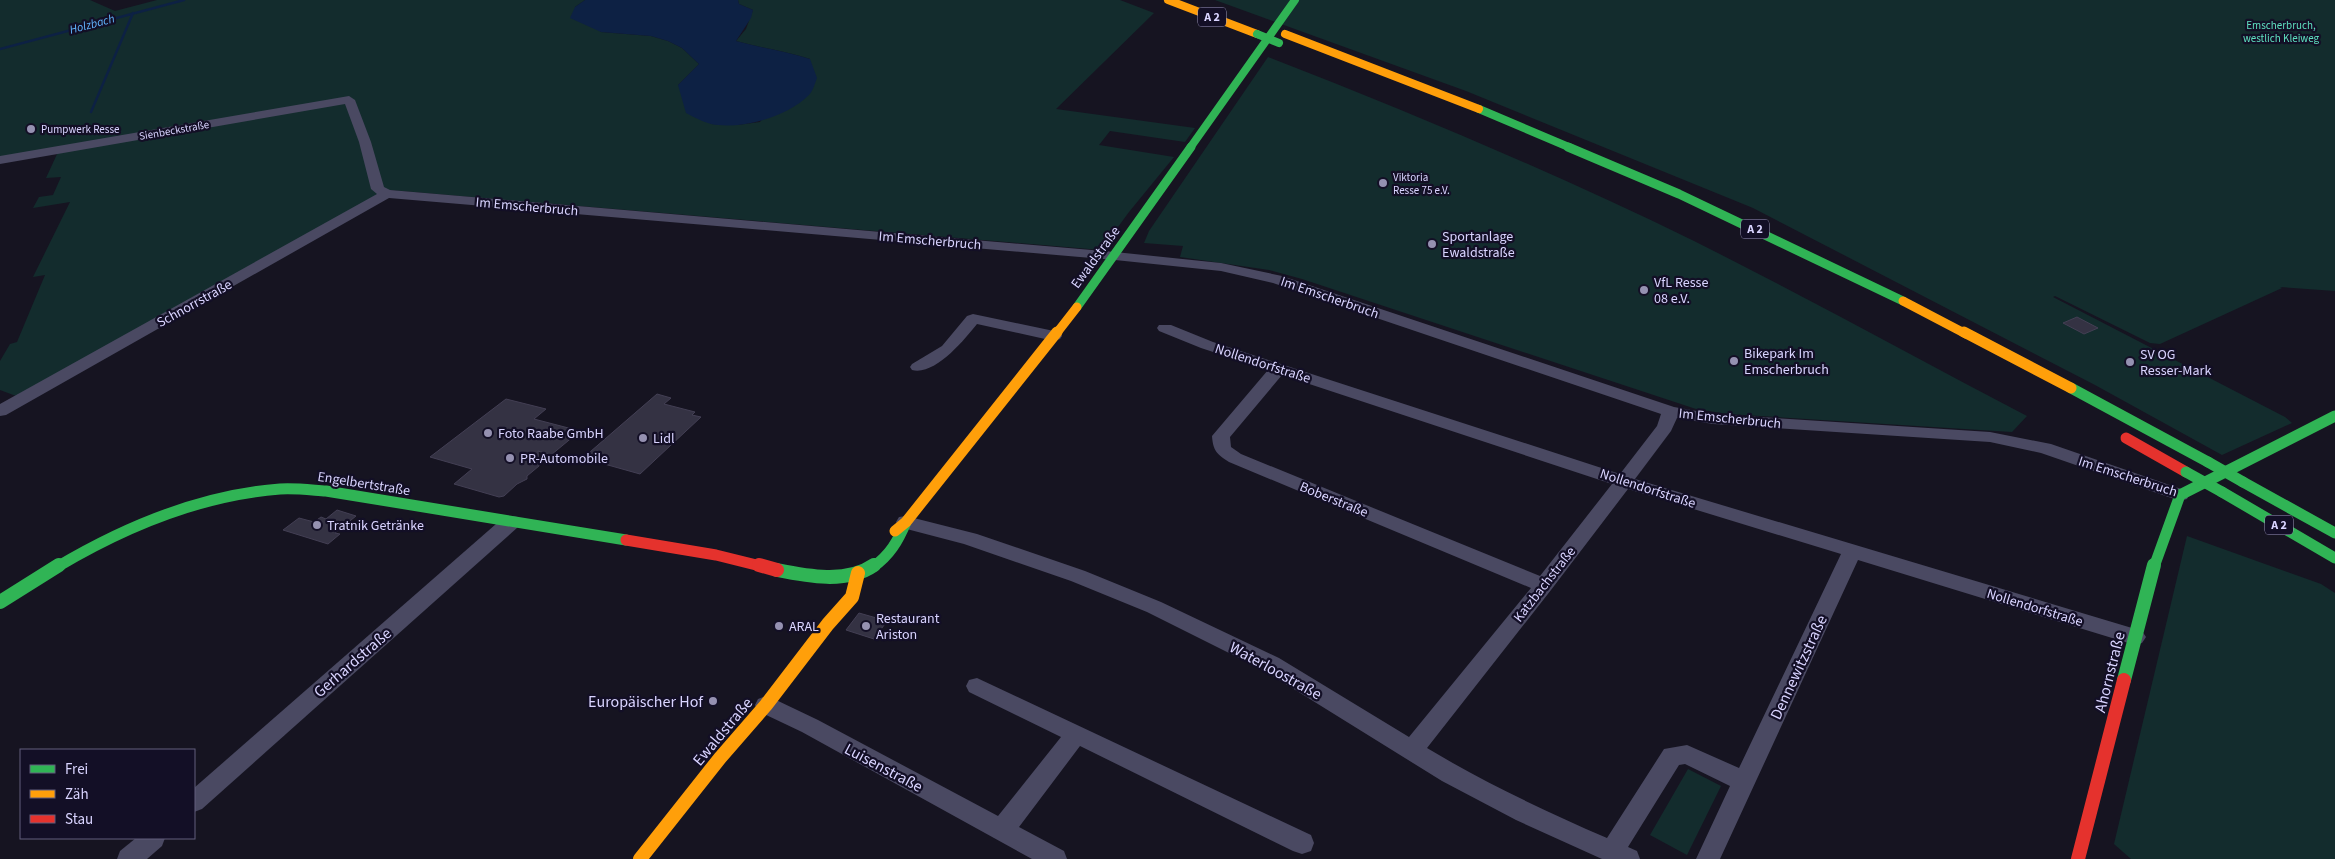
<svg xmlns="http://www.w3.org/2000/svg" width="2335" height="859" viewBox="0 0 2335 859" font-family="'Source Sans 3',sans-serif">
	<rect width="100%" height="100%" fill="#161421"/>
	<!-- green -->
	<g fill="#132c2d">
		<path d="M0 0H90L115 11 157 0H585L575 7 601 32 651 36 668 41 682 48 699 64 678 85 711 124 737 125 760 122 810 59C786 51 761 48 736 41L746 29 753 10 739 4 738 0H1120L1154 13 1056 109 1195 128 1185 142 1110 131 1099 145 1174 157 1129 212 1101 250 390 190 16 396 0 390V361L10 344 17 342 45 275 33 277 70 202 33 208 39 197 53 195 61 177 46 178 58 152 0 157Z"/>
		<path d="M1215 0H2335V291L2280 287 2282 288 2160 344 2150 343 2055 296 2053 297 2285 417 2292 423 2222 455 2095 385 1753 208 1466 91Z"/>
		<path d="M1268 57C1412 113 1555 173 1694 241 1806 297 1916 358 2027 416L2012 432 1728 414 1696 409 1302 279 1269 270 1180 257 1183 246 1144 243 1149 231Z"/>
		<path d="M2187 536 2321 584 2335 593V859H2131L2114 844Z"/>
		<path d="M1688 769 1721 786 1687 855 1650 835Z"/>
	</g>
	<!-- water -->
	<path fill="#0d2144" d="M585 0H738L739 4 753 10 751 18 736 41C761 48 786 51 810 59L817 78C815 83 813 91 809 95 787 117 741 130 711 124 703 122 694 117 686 113L678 85 699 64 682 48 668 41 651 36 601 32 570 18 575 7Z"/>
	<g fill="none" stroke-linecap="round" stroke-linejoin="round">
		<!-- stream -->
		<g stroke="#0d2144" stroke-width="2.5">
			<path d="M0 49 184 0"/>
			<path d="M91 112 133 13"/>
		</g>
	</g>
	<!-- building -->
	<g fill="#343243" stroke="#433f54">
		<path d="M2077 317 2098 328 2084 334 2063 323Z"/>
		<path d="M657 394 671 398 664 404 695 412 692 415 701 417 640 474 583 458Z"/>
		<path d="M506 399 546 409 534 419 580 431 551 455 538 451 539 466 527 476V479L517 484 504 496 499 497 454 484 472 469 430 457Z"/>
		<path d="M337 510 356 516 335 533 340 534 328 544 283 530 299 518 314 522 321 517 326 519Z"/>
		<path d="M859 613 887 621 874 639 846 630Z"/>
	</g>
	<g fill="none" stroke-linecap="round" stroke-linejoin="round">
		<!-- street -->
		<g fill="#4a4962" fill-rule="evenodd">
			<path d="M349 96 355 100 371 142 384 187 390 190 1115 252 1221 263 1282 276 1674 407 1713 414 1990 432 2051 444 2187 491 2189 495 2187 499 2180 501 2041 453 1990 442 1713 424 1677 418 1671 431 1635 479 2142 631 2146 637 2142 643 2135 645 1858 560 1720 859H1696L1730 786 1685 764 1679 765 1628 847 1637 851 1640 859H1602L1516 820 1442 781 1263 670 1147 612 1071 581 964 544 899 527 896 522 899 517 906 516 977 534 1085 571 1161 602 1279 658 1409 737 1531 588 1229 462C1217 454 1213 451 1212 436L1268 370 1201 348 1159 331 1157 328 1159 325H1171L1213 342 1620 474 1657 426 1661 414 1273 283 1221 271 1115 260 389 198 6 415 0 416V404L377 194 371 189 359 142 345 104 0 164V156ZM1282 375 1612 484 1540 576 1241 454 1231 447 1230 437ZM1628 489 1841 554 1739 768 1687 745 1664 749 1607 838C1545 811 1485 783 1427 748L1551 590Z"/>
			<path d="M973 314 1054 331 1060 333 1062 336 1060 339 1054 341 977 324C964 340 935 376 912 370L910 367 912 364 942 346 967 316Z"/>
			<path d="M511 516 518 517 521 522 518 527 202 809 194 812V788L504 517Z"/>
			<path d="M977 678 1311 835 1314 843 1311 851 1302 854 1293 851 1080 746 1019 827 1064 851 1067 859H1032L802 732 758 711 755 705 758 699 766 696 774 699 818 720 998 816 1061 737 969 692 966 686 969 680Z"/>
			<path d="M136 838H165L162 846 147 859H117L120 851Z"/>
		</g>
		<!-- fast-far3 -->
		<g stroke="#30b455" stroke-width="8">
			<path d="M1479 109 1571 148"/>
			<path d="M1190 148 1295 0"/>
		</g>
		<!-- fast-far2 -->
		<g stroke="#30b455" stroke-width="9">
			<path d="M1568 147 1679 194 1903 301"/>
			<path d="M1077 307 1191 147"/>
		</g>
		<!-- fast-far1 -->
		<g stroke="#30b455" stroke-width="11">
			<path d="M2071 388 2208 462"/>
			<path d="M2243 482 2335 533"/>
			<path d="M2222 492 2335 558"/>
			<path d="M57 567C126 526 200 495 280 489 295 488 311 490 326 491L626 540"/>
			<path d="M873 567C890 555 898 541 906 522"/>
			<path d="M2154 567 2180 495 2335 416"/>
		</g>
		<!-- fast -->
		<g stroke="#30b455" stroke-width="14">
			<path d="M777 570C807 576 847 584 874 565"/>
			<path d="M0 602 59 565"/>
			<path d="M2124 680 2154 565"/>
		</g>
		<!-- slow-far3 -->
		<g stroke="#ff9f0a" stroke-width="8">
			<path d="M1168 0 1257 34"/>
			<path d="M1285 34 1479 109"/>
		</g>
		<!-- slow-far2 -->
		<g stroke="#ff9f0a" stroke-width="9">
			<path d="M1903 301 1966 334"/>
			<path d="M1056 334 1077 307"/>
		</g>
		<!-- slow-far1 -->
		<g stroke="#ff9f0a" stroke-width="11">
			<path d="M1964 332 2071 388"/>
			<path d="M895 531 906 522 1057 332"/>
		</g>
		<!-- slow -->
		<path stroke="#ff9f0a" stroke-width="14" d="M640 859 720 758 766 705 828 624 852 597 858 573"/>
		<!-- jam-far1 -->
		<g stroke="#e5322d" stroke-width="11">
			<path d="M2126 438 2186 472"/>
			<path d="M626 540 716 555 764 567"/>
		</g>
		<!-- jam -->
		<g stroke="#e5322d" stroke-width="14">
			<path d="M759 565 777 570"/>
			<path d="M2078 859 2124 680"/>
		</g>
		<!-- fast-bridge-far1 -->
		<path stroke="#30b455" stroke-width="8" d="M1257 34 1279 43"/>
		<!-- fast-bridge -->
		<g stroke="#30b455" stroke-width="11">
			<path d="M2208 462 2243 482"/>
			<path d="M2186 472 2222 492"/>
		</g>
	</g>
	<!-- markers -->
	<g fill="#9591b1" stroke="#130f26" stroke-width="2">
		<circle cx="31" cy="129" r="5"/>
		<circle cx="1383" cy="183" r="5"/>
		<circle cx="1432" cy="244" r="5"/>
		<circle cx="1644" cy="290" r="5"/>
		<circle cx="1734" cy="361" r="5"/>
		<circle cx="2130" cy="362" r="5"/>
		<circle cx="488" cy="433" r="5"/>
		<circle cx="643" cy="438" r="5"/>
		<circle cx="510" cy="458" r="5"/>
		<circle cx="317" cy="525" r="5"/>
		<circle cx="779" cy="626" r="5"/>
		<circle cx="866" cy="626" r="5"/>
		<circle cx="713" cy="701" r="5"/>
	</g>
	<g text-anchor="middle" stroke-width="4.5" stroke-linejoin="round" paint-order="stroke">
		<!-- far-park labels -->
		<g font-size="11" fill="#5fe0c0" stroke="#130f26">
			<text x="2281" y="29">Emscherbruch,<tspan x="2281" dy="13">westlich Kleiweg</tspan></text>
		</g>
		<!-- far-poi labels -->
		<g font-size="11" fill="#d9d4ff" stroke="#130f26" text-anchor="start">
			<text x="41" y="133">Pumpwerk Resse</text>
			<text x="1393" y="181">Viktoria<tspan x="1393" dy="13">Resse 75 e.V.</tspan></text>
		</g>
		<!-- far-street labels -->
		<g font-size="11" fill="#d9d4ff" stroke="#130f26">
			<text transform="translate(174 130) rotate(-10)" y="4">Sienbeckstraße</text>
		</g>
		<!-- shield labels -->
		<g fill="#130f26" stroke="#9e99be" stroke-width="1">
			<rect x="1198" y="7.5" width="28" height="19" rx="4"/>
			<rect x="1741" y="219.5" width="28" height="19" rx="4"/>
			<rect x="2265" y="515.5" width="28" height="19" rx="4"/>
		</g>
		<g font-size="12" font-weight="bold" fill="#d9d4ff">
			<text x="1212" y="21">A 2</text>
			<text x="1755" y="233">A 2</text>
			<text x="2279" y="529">A 2</text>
		</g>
		<!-- far-water labels -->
		<g font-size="12" font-style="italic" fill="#62b6ff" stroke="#130f26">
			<text transform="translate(92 24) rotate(-15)" y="4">Holzbach</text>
		</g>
		<!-- street labels -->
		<g font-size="14" fill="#d9d4ff" stroke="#130f26">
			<text transform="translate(527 206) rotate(5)" y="5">Im Emscherbruch</text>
			<text transform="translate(930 240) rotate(5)" y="5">Im Emscherbruch</text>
			<text transform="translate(1095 257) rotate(-54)" y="5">Ewaldstraße</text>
			<text transform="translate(1330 297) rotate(19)" y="5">Im Emscherbruch</text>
			<text transform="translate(194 303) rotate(-29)" y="5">Schnorrstraße</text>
			<text transform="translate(1263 363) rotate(18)" y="5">Nollendorfstraße</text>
			<text transform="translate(1730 418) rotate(6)" y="5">Im Emscherbruch</text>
			<text transform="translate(2128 476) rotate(18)" y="5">Im Emscherbruch</text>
			<text transform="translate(364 483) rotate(9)" y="5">Engelbertstraße</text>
			<text transform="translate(1648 488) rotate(18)" y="5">Nollendorfstraße</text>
			<text transform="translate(1334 499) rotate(22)" y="5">Boberstraße</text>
			<text transform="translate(1544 584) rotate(-52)" y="5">Katzbachstraße</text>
			<text transform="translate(2035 607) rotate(17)" y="5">Nollendorfstraße</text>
		</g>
		<!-- poi labels -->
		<g font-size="14" fill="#d9d4ff" stroke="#130f26" text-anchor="start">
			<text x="1442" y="241">Sportanlage<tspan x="1442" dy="16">Ewaldstraße</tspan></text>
			<text x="1654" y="287">VfL Resse<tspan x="1654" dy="16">08 e.V.</tspan></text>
			<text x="1744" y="358">Bikepark Im<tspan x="1744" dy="16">Emscherbruch</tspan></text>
			<text x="2140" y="359">SV OG<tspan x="2140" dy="16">Resser-Mark</tspan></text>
			<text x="498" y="438">Foto Raabe GmbH</text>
			<text x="653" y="443">Lidl</text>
			<text x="520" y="463">PR-Automobile</text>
			<text x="327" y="530">Tratnik Getränke</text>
			<text x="876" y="623">Restaurant<tspan x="876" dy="16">Ariston</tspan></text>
			<text x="789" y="631">ARAL</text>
		</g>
		<!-- near-street labels -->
		<g font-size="16" fill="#d9d4ff" stroke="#130f26">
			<text transform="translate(352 662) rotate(-41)" y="6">Gerhardstraße</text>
			<text transform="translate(1798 667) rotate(-65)" y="6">Dennewitzstraße</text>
			<text transform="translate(1276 670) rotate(29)" y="6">Waterloostraße</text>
			<text transform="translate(2109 672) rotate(-76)" y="6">Ahornstraße</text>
			<text transform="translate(722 731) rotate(-50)" y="6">Ewaldstraße</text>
			<text transform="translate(884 767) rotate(28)" y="6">Luisenstraße</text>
		</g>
		<!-- near-poi labels -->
		<g font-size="16" fill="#d9d4ff" stroke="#130f26" text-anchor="end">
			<text x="703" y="707">Europäischer Hof</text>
		</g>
	</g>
	<!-- legend -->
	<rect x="20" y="749" width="175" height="90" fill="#130f26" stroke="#625e7d"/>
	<rect x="30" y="765" width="25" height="8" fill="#30b455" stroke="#625e7d"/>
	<text x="65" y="774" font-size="15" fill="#d9d4ff">Frei</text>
	<rect x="30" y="790" width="25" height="8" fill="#ff9f0a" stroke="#625e7d"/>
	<text x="65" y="799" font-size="15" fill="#d9d4ff">Zäh</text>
	<rect x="30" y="815" width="25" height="8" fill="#e5322d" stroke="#625e7d"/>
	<text x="65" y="824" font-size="15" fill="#d9d4ff">Stau</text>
</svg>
